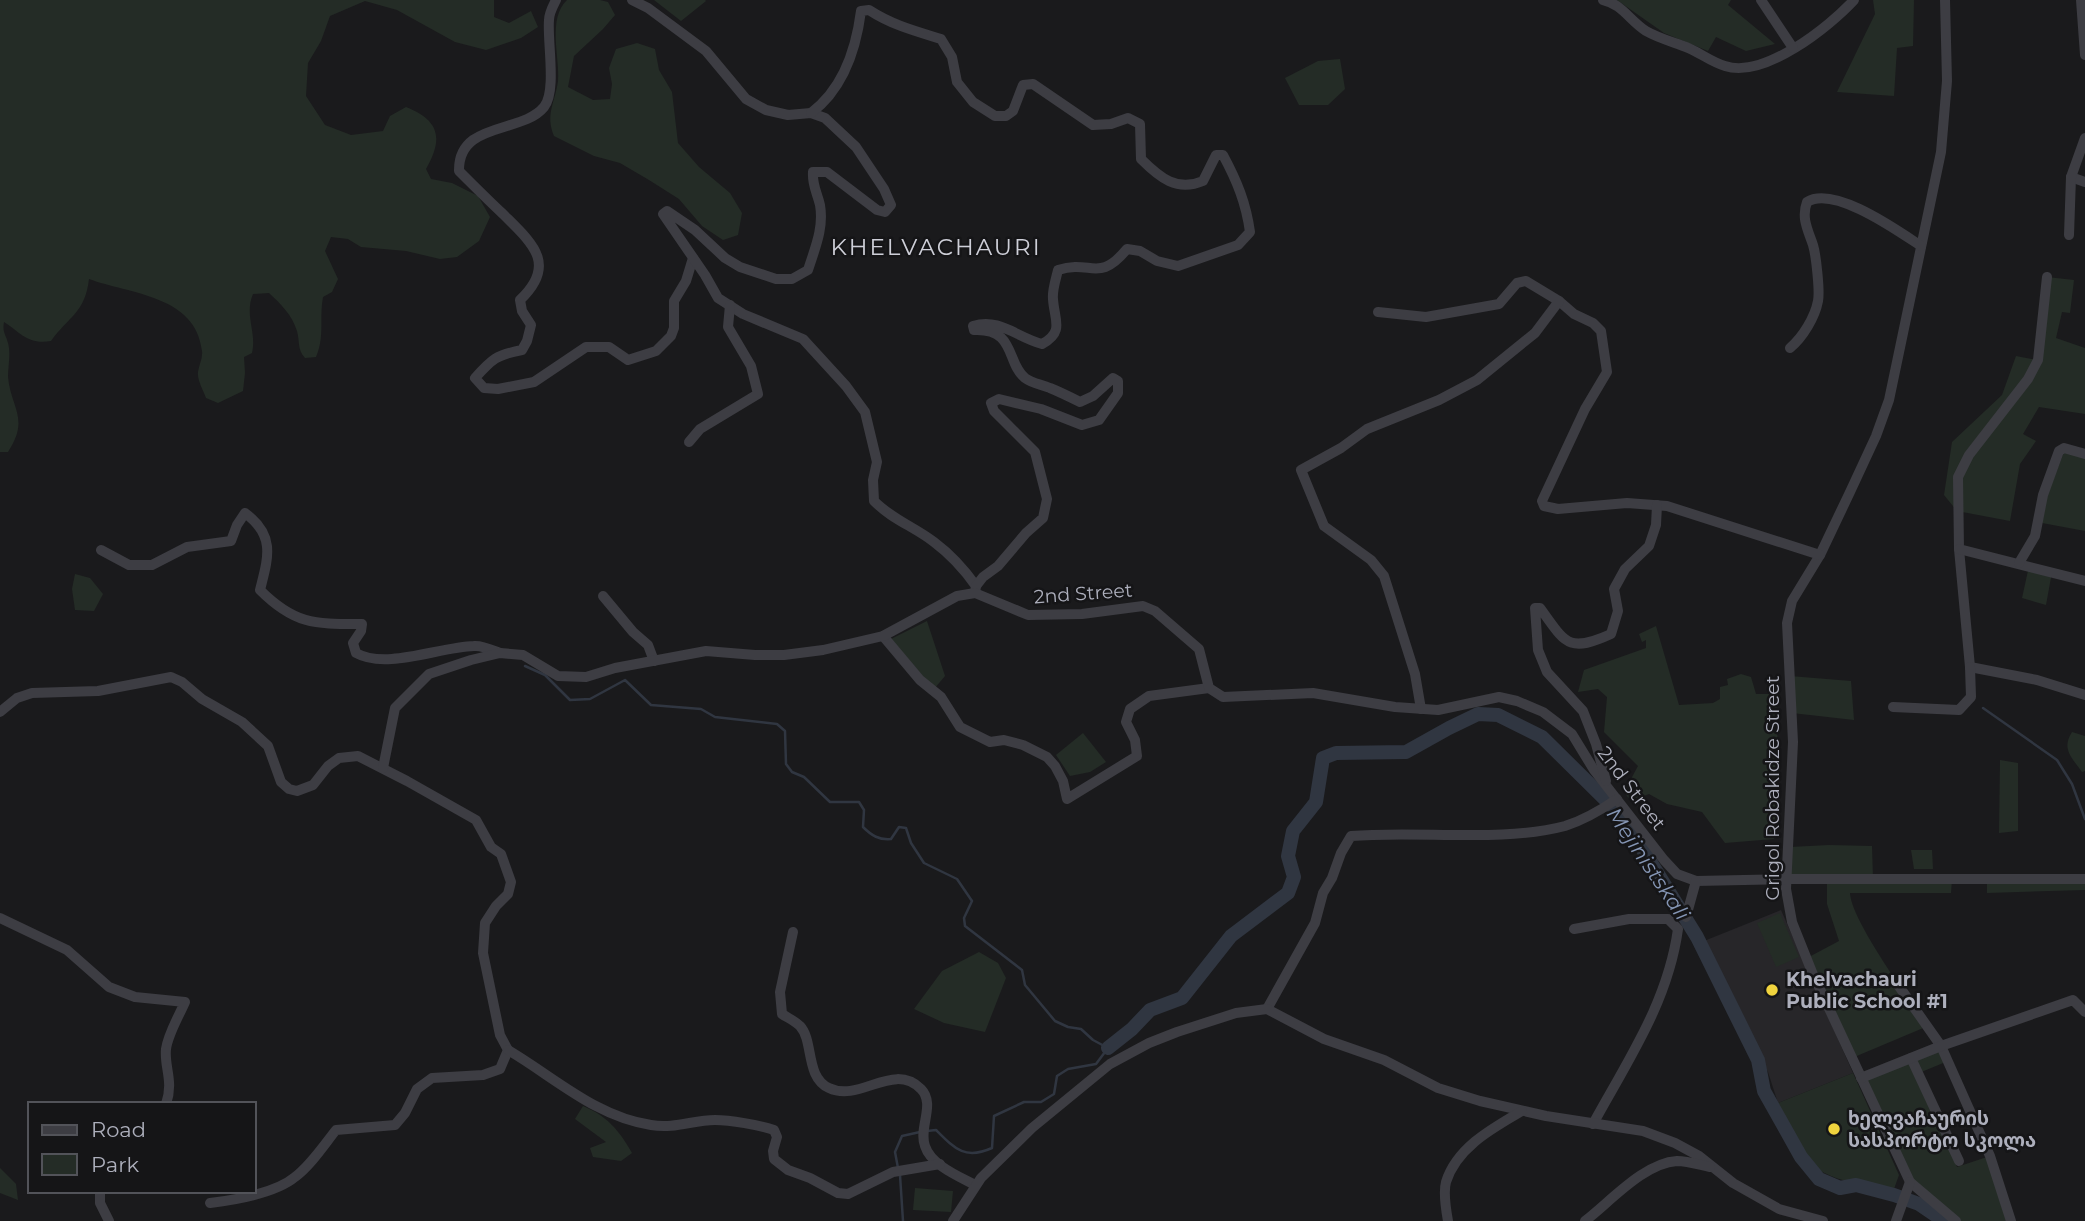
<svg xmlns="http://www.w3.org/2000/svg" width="2085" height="1221" viewBox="0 0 2085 1221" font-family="Montserrat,'Noto Sans Georgian',sans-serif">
	<rect width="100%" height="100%" fill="#1a1a1c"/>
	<!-- built -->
	<path fill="#272629" d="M1781 910 1853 1073 1778 1103 1768 1072 1704 941Z"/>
	<!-- green -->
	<g fill="#242c26">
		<path d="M0 0H494V17L509 23 531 11 538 27 521 38 486 50 455 42 397 10 365 1 330 16 321 41 308 63 306 96 325 125 351 135 383 131 390 116 406 107C439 120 444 138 426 169L431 179 452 183 478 196 490 217 479 241 457 257 440 259 406 251 361 247 348 239 331 237 325 251 338 279 332 292 323 297C319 319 325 336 316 357L305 358C297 349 300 342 297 331 292 315 281 304 269 293L253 294C244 315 257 332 252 353L244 357 245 373 243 391 218 403 206 398C203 390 197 380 198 372 199 365 203 358 202 351 196 295 129 294 89 279 85 313 69 316 51 341 28 345 21 333 4 322 2 332 6 335 8 343 11 354 8 366 8 377 11 409 30 418 8 452H0Z"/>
		<path d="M567 0H600L608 2 615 15 603 29 574 56 568 87 593 100 610 99 612 84 609 68 616 49 637 43 655 49 659 70 672 92 678 143 699 167 730 193 742 213 738 235 723 240 702 226 679 199 649 180 620 163 594 156 554 136C545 114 555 103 558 81 560 57 547 19 567 0Z"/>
		<path d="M654 0H705L706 1 681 21Z"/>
		<path d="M1617 0H1731L1728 5 1775 44 1746 51 1716 37 1708 51 1664 33Z"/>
		<path d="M1873 0H1914L1913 46 1897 48 1894 96 1837 92 1875 14Z"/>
		<path d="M1340 59 1345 89 1328 105H1299L1285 78 1318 61Z"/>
		<path d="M2047 277 2074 280 2070 313 2062 312 2056 338 2085 348V414L2039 407 2023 434 2036 441 2020 464 2010 521 1957 511 1944 495 1952 442 2002 395 2016 356 2037 360Z"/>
		<path d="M2064 452 2085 457V531L2042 523 2047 496Z"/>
		<path d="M2029 566 2052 572 2046 605 2022 598Z"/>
		<path d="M75 574 90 578 103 594 94 611 75 610 72 589Z"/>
		<path d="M927 621 945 676 934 689 891 639Z"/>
		<path d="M1656 626 1679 705 1713 703 1720 699V687L1728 685 1727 679 1741 674 1751 677 1756 694H1776L1778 756 1774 839 1725 843 1702 812 1667 804 1649 794 1631 801 1624 792 1638 766 1604 732 1607 697 1598 689 1578 692 1584 670 1646 648V640L1642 642 1639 634Z"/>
		<path d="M1790 676 1851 681 1854 720 1792 713Z"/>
		<path d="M2072 732 2085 736V771L2082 772C2072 758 2061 749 2072 732Z"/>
		<path d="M1083 733 1106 762 1090 772 1070 776 1056 755Z"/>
		<path d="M2000 760 2018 763V831L1999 833Z"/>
		<path d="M1829 845 1872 846 1873 878 1952 879 1951 893H1850C1851 920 1910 1001 1928 1026L1852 1058 1807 958 1839 941 1827 904V879H1787L1790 847Z"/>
		<path d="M1911 850H1932L1933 869H1914Z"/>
		<path d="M1987 879H2085V890L1987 893Z"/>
		<path d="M1780 913 1799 957 1776 967 1757 923Z"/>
		<path d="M979 952 998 963 1006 978 985 1032 944 1023 914 1009 942 971Z"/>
		<path d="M1941 1046 1948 1061 1919 1073 1957 1167 1990 1156 2011 1221H1956L1910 1182 1862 1078Z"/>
		<path d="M1853 1073 1899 1175 1894 1189C1864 1184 1818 1182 1801 1152 1792 1137 1785 1119 1778 1103Z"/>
		<path d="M583 1106C607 1116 619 1130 632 1153L621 1161 593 1157 590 1148 606 1142 575 1119Z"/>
		<path d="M0 1168 16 1184 18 1200 0 1193Z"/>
		<path d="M915 1188 953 1191 951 1212 913 1210Z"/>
	</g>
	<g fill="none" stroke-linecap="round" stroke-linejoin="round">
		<!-- stream -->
		<g stroke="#303641" stroke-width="2.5">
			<path d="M525 666 545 675 570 700 590 699 625 680 651 705 701 709 715 717 777 724 785 731 786 764 792 772 804 777 830 802H859L864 810 863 827C872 836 879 840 891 839L899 827 906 828 911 843 924 863 957 879 972 901 964 918 965 926 1022 970 1025 985 1055 1021 1068 1027 1081 1029 1093 1040 1108 1048 1096 1064 1068 1069 1057 1076 1054 1094 1041 1102H1024L994 1116 992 1148C965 1160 955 1149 936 1130L927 1131"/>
			<path d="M1983 708 2057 760 2072 784 2085 819"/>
			<path d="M898 1168 895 1152 902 1136 920 1132"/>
			<path d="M900 1175 903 1221"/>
		</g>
		<!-- river -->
		<path stroke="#303641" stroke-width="14" d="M1108 1048 1132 1029 1150 1010 1182 998 1231 936 1288 893 1294 877 1288 856 1293 831 1316 802 1323 758 1336 753 1406 752 1449 728 1478 714 1498 715 1542 737 1622 816 1697 937 1758 1060 1764 1091 1801 1157 1819 1179 1840 1188 1856 1185 1894 1195 1919 1204 1944 1221"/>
		<!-- minor -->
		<g stroke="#3d3d43" stroke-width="10">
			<path d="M556 0C553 6 549 13 549 20 547 41 557 91 544 107 522 134 458 121 459 171 474 186 488 200 503 214 532 243 558 264 520 300L522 311 531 325 527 341 522 350C496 355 492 359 475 378L484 388 498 389 534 382 586 347H609L628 360 656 351 671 336 674 328V301L686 281 693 258"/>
			<path d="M632 0 648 8 706 51 746 99 766 110 788 115 811 113 825 118 856 147 884 189 891 205 885 212 877 210 827 172H813C812 185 817 192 820 205 824 228 815 248 808 270L792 279H776L740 267 725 258 695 230 667 211 663 214 705 275 718 298 743 314 803 339 846 386 865 412 877 462 873 480 874 501C893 520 913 526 934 542 950 554 964 569 976 586"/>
			<path d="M1603 0C1622 4 1630 21 1646 31 1658 38 1673 42 1686 47 1699 52 1711 62 1725 66 1764 79 1829 27 1854 0"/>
			<path d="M1761 0 1793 48"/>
			<path d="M1945 0 1947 81 1941 152 1889 400 1876 436 1850 492 1820 555 1792 601 1787 623 1793 742 1786 889 1792 922 1812 972 1910 1182 1956 1221"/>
			<path d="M2081 0 2085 55"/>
			<path d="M811 113C843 89 856 50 861 11L869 10C892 25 915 31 941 39L952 57 957 82 973 102 995 116H1006L1013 111 1023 85 1033 84 1093 125 1111 124 1128 118 1140 124 1141 159C1160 178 1177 192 1203 181L1216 155H1223C1237 181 1246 203 1250 232L1238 245 1178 266 1157 261 1140 251 1127 249C1098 284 1092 259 1058 270 1056 279 1052 290 1053 299 1054 319 1065 332 1042 344 1016 337 1000 318 973 326L974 330C1016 328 1006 363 1025 378 1033 384 1041 384 1050 388 1060 392 1070 397 1080 402L1093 396 1113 378 1118 381V393L1099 420 1082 425 1041 409 999 399 991 403 994 411 1035 452 1047 499 1043 518 1026 533 998 566 983 577 976 586 975 593"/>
			<path d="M2071 177 2085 182"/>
			<path d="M2069 235 2071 177 2085 138"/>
			<path d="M2047 277 2038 360 2028 379 1969 455 1958 477 1959 549 1970 667 2037 680 2085 695"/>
			<path d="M1559 301 1574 314 1593 323 1601 331 1607 372 1585 409 1542 501 1544 506 1558 509 1627 503 1667 506 1820 555"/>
			<path d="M1378 312 1426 317 1499 304 1517 283 1526 281 1559 301 1535 333 1477 380 1439 400 1367 429 1341 448 1301 470 1324 526 1371 560 1384 576 1415 674 1421 709"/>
			<path d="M1790 348C1803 337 1815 317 1818 301 1820 291 1816 255 1813 245 1808 230 1801 218 1807 202 1834 185 1898 231 1921 246"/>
			<path d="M689 442 700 429 758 394 751 366 728 327 730 305"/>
			<path d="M1959 549 2085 581"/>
			<path d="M101 550 129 565H152L187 547 231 541 237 525 245 513C276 536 268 558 260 590 295 625 315 624 362 624L361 631 353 643 356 653C386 670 439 647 474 646 482 645 492 650 500 653"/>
			<path d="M2019 563 2035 536 2043 495 2059 451 2064 448 2085 454"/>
			<path d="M603 596 633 632 648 645 654 661"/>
			<path d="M883 636 920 680 941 697 960 727 990 742 1004 740 1023 745 1047 757 1055 766 1063 781 1067 799 1137 756 1135 740 1126 722 1130 709 1149 696 1209 688"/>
			<path d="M1893 707 1959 710 1971 697 1970 667"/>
			<path d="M0 712 17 698 32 693 98 691 171 677 182 682 202 699 242 722 268 746 281 782 289 789 297 791 313 785 328 766 339 758 358 756 407 781 476 820 491 847 501 854 511 882 508 894 496 906 485 923 483 953 500 1035 508 1050 500 1069 483 1075 432 1078 417 1089 405 1113 395 1125 336 1130C324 1145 311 1165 295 1177 276 1193 234 1200 210 1203"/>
			<path d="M383 768 395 708 429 674 471 660 500 653 523 655 558 676 586 677 615 668 706 651 755 655H784L823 650 883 636 957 596 975 593 1028 615 1082 614 1143 606 1155 611 1199 649 1209 688 1223 697 1313 693 1395 707 1438 710 1499 697 1517 701 1543 712 1572 734 1594 770 1664 860 1677 874 1696 881 1787 879H2085"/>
			<path d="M1606 781 1596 744 1583 711 1547 672 1538 650 1535 608H1540C1565 642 1567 654 1611 634L1618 611 1614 589 1625 569 1649 546 1656 525 1657 505"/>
			<path d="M1686 917 1696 881"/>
			<path d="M0 918 67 950 109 987 135 997 185 1002C179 1016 168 1034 166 1049 164 1067 174 1081 166 1104"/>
			<path d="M1574 929 1629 919H1668L1678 929C1668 1002 1628 1060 1593 1124"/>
			<path d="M793 932 780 992 782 1014C788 1018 795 1021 800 1026 814 1041 805 1077 829 1088 860 1103 893 1061 921 1089 936 1104 918 1128 925 1146 931 1165 958 1176 975 1185"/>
			<path d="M1896 982 1941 1046 1990 1156 2011 1221"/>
			<path d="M1267 1009 1315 923 1323 893 1332 878 1341 853 1351 836C1418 830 1501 843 1565 826 1584 820 1601 810 1617 799"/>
			<path d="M508 1050C554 1077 596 1117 651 1125 675 1129 693 1120 715 1120 730 1120 759 1125 774 1130L777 1137 773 1151 774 1159 788 1170 810 1178 838 1193 848 1194 893 1172 940 1164"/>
			<path d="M1911 1058 1959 1161"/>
			<path d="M1861 1078 1941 1046 2073 1000 2085 1012"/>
			<path d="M100 1191V1203L109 1221"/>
			<path d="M953 1221 981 1178 1032 1128 1110 1064 1149 1043 1177 1032 1236 1013 1267 1009 1324 1039 1384 1060 1438 1088 1480 1101 1546 1116 1643 1131 1675 1143 1699 1156 1733 1183 1779 1209 1823 1221"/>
			<path d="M1448 1221C1446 1210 1443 1193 1446 1182 1457 1147 1493 1128 1522 1111"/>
			<path d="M1585 1221C1611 1201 1644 1163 1677 1161 1688 1161 1700 1165 1710 1167"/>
			<path d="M1896 1221 1910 1182"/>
		</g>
	</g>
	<!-- markers -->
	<g fill="#f0d33e" stroke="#151517" stroke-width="2.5">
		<circle cx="1772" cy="990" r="7"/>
		<circle cx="1834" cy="1129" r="7"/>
	</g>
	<g text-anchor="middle" stroke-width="5" stroke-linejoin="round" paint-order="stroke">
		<!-- street labels -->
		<g font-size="19" fill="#adafbc" stroke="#151517">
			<text transform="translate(1083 593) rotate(-4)" y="7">2nd Street</text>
			<text transform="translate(1632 788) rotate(53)" y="7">2nd Street</text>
			<text transform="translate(1772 788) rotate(-90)" y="7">Grigol Robakidze Street</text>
		</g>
		<!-- poi labels -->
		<g font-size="19" font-weight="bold" fill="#adafbc" stroke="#151517" text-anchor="start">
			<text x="1786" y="986">Khelvachauri<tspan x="1786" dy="22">Public School #1</tspan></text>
			<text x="1848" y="1125">ხელვაჩაურის<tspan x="1848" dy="22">სასპორტო სკოლა</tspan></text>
		</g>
		<!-- water labels -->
		<g font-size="21" font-style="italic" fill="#8596b5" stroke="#151517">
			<text transform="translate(1648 864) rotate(56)" y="7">Mejinistskali</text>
		</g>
		<!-- quarter labels -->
		<g font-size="23" letter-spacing="2" fill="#cecfd8" stroke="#151517">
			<text x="936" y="255">KHELVACHAURI</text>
		</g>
	</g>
	<!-- legend -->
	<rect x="28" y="1102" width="228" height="91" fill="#151517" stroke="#525359" stroke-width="2"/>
	<rect x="42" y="1125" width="35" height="10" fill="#3d3d43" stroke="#525359" stroke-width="2"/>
	<text x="91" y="1137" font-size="21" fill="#adafbc">Road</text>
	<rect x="42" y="1154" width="35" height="21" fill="#242c26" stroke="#525359" stroke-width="2"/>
	<text x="91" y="1172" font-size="21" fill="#adafbc">Park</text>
</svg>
